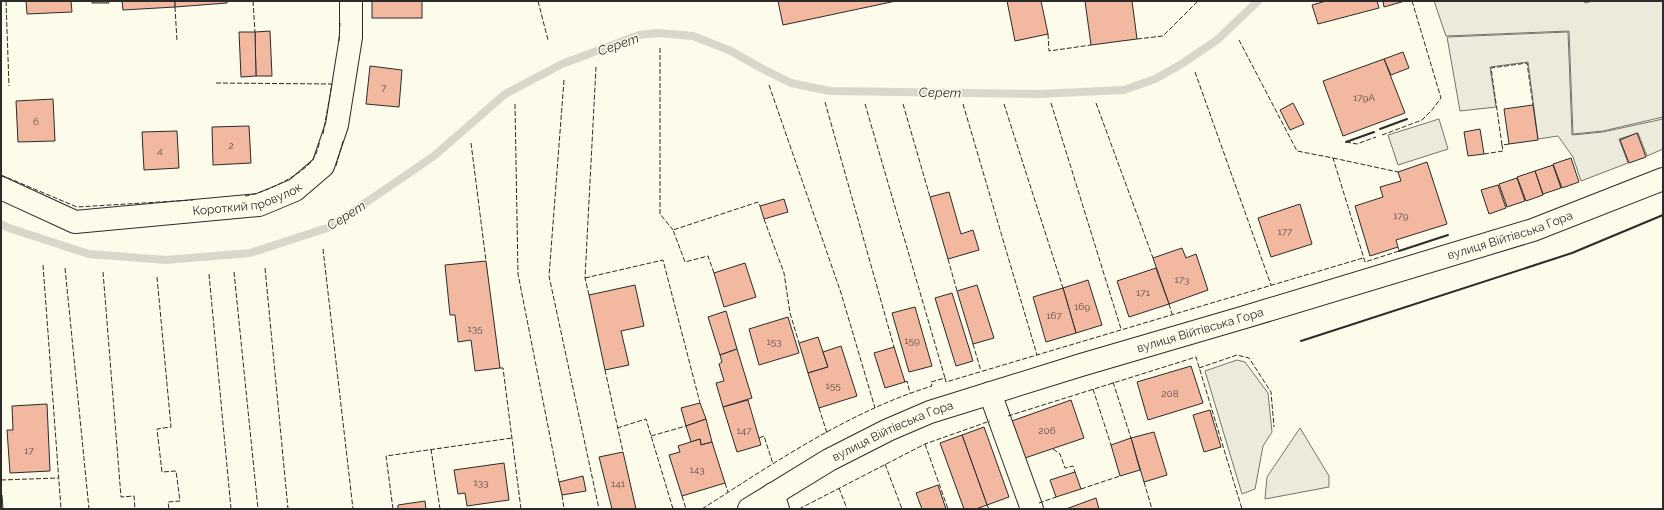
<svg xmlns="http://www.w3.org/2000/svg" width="1664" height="510" viewBox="0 0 1664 510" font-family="Raleway,sans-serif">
	<rect width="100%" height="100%" fill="#fdfbea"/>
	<!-- green -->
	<g fill="#ecebdb" stroke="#74746e">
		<path d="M1434 1H1584L1585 3 1593 1H1663V117L1603 131 1573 134 1569 31 1446 36Z"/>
		<path d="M1568 32 1572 135 1603 132 1663 119V149L1647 156 1638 133 1619 139 1628 163 1581 181 1573 157 1558 136 1538 139 1528 62 1490 67 1496 107 1460 111 1447 37Z"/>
		<path d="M1237 360 1245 362 1268 393 1272 432 1263 446 1255 489 1242 494 1205 371Z"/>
		<path d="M1300 428 1329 476V487L1265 499 1267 477Z"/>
	</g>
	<!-- parking -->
	<path fill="#eceadb" stroke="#74746e" d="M1439 119 1448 149 1398 165 1388 135Z"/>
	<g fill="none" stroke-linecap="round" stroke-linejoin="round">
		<!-- stream -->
		<path stroke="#d8d7c9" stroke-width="8" d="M1 224 9 228 89 254 166 260 250 253 330 227 434 156 505 94 562 64 639 35 658 33 693 36 731 51 761 68 791 83 830 91 1038 94 1124 90 1155 79 1180 65 1217 40 1258 1"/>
	</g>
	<!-- building -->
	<g fill="#f2b8a0" stroke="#2b2b2b">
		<path d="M26 1H71L72 12 27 14Z"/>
		<path d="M92 1H108L109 3H92Z"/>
		<path d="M122 1H175V7L123 10Z"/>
		<path d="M175 1H227V3L175 7Z"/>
		<rect x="372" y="1" width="50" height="17"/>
		<path d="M778 1H896L783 25Z"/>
		<path d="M1007 1H1041L1048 34 1015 41Z"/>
		<path d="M1085 1H1132L1137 39 1091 45Z"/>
		<path d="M1326 1H1377L1379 8 1318 24 1312 5Z"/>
		<path d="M1383 1H1405L1384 7Z"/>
		<path d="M270 31 272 76H256L255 32Z"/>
		<path d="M239 32H255L256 76 241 77Z"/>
		<path d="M1403 52 1409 68 1391 75 1384 59Z"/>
		<path d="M1384 59 1405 113 1343 136 1323 81Z"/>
		<path d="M370 66 402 70 399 107 366 104Z"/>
		<path d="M53 99 55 141 18 142 16 101Z"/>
		<path d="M1293 103 1304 124 1290 130 1280 110Z"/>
		<path d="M1533 105 1538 140 1509 144 1504 109Z"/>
		<path d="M249 126 251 163 213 165 212 127Z"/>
		<path d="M1480 129 1484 154 1468 156 1464 132Z"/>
		<path d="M177 131 179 168 144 170 142 132Z"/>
		<path d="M1637 133 1646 157 1629 163 1620 140Z"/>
		<path d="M1571 158 1579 182 1562 188 1553 164Z"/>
		<path d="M1427 162 1447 224 1396 240 1398 247 1370 256 1355 206 1383 197 1380 187 1401 181 1398 172Z"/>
		<path d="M1553 165 1561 188 1543 194 1535 171Z"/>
		<path d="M1535 171 1543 195 1526 201 1517 177Z"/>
		<path d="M1517 178 1525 201 1507 207 1499 184Z"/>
		<path d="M1498 185 1506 208 1489 214 1481 190Z"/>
		<path d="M949 192 961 234 973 230 979 250 948 259 930 197Z"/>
		<path d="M784 199 788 212 764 219 760 206Z"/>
		<path d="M1300 204 1312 244 1271 257 1258 218Z"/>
		<path d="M1182 248 1186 258 1196 254 1208 290 1169 304 1153 258Z"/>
		<path d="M486 261 500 368 475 371 471 340 458 342 455 315H450L445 265Z"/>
		<path d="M745 263 756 297 724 307 714 273Z"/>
		<path d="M1156 268 1169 304 1129 317 1117 281Z"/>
		<path d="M1088 280 1102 325 1076 333 1063 288Z"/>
		<path d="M635 285 644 326 621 331 629 365 605 370 589 295Z"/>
		<path d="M977 285 994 338 973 344 957 291Z"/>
		<path d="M1063 288 1076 333 1046 342 1033 297Z"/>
		<path d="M952 293 973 361 956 366 935 298Z"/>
		<path d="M915 307 932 366 909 372 892 313Z"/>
		<path d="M726 311 737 349 720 355 708 317Z"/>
		<path d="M788 317 799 353 759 365 749 329Z"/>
		<path d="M818 337 828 367 808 373 799 343Z"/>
		<path d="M841 346 857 396 819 408 808 373 828 367 823 352Z"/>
		<path d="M894 347 905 382 885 388 874 353Z"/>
		<path d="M737 349 752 398 723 407 716 383 724 381 719 364 722 362 720 355Z"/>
		<path d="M1191 366 1203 403 1148 420 1137 382Z"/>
		<path d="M748 400 761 445 737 452 723 407Z"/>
		<path d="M1071 400 1084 438 1022 459 1009 422Z"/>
		<path d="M700 403 706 419 686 426 681 408Z"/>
		<path d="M47 404 50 471 10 473 7 430H13L12 406Z"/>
		<path d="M1210 410 1221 447 1204 452 1193 415Z"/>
		<path d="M706 419 712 442 701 445 700 439 691 442 686 426Z"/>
		<path d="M984 427 1009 497 987 505 962 435Z"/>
		<path d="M1154 432 1167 475 1144 482 1131 438Z"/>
		<path d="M962 435 987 505 976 509H964L940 443Z"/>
		<path d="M1131 438 1140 470 1120 476 1111 445Z"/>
		<path d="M700 439 701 445 712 442 725 483 682 496 669 455 680 452 678 446Z"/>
		<path d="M623 452 636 509H612L599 457Z"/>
		<path d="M504 463 509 500 467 506 465 493 458 494 454 470Z"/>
		<path d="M1075 472 1081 489 1056 497 1050 480Z"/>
		<path d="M583 476 586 491 562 495 559 482Z"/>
		<path d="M938 485 946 509H922L916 493Z"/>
		<path d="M1 495H2L3 509H1Z"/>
		<path d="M1096 498 1099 509H1066Z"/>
		<path d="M425 501 426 509H398V505Z"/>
	</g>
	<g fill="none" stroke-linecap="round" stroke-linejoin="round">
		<!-- minor casing -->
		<g stroke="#2b2b2b" stroke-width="24">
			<g id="minor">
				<path id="s1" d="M1 188 75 222 259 205 295 190 323 166 337 125 351 37V1"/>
				<path d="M990 393 1032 509"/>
				<path d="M773 494 778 509"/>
			</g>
		</g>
		<!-- tertiary casing -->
		<g stroke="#2b2b2b" stroke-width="24">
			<g id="tertiary">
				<path id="s2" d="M749 509 829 460 888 430 930 412 1081 365 1245 317 1533 230 1663 179"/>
			</g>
		</g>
		<!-- minor -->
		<use href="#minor" stroke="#fdfbea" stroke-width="22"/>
		<!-- tertiary -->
		<use href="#tertiary" stroke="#fdfbea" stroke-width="22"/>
		<!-- fence -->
		<g stroke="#2b2b2b" stroke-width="1" stroke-dasharray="5 2" stroke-linecap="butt">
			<path d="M6 1 9 86"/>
			<path d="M253 1 255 32"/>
			<path d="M538 1 548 40"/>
			<path d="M175 7 177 41"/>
			<path d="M1048 34 1049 51 1091 45"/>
			<path d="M1137 39 1163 36 1198 1"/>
			<path d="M1239 40 1297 151 1333 158 1365 262 1399 251 1398 247"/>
			<path d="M339 41 340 23"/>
			<path d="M660 48V214L673 230"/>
			<path d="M1195 72 1271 285"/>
			<path d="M564 80 549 276 599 509"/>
			<path d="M216 83 332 84"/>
			<path d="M769 85 841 293 875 408"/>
			<path d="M825 102 894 347"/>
			<path d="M1051 103 1121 329"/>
			<path d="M1096 103 1153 258"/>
			<path d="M515 104 518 274 559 482"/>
			<path d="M865 104 945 378"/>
			<path d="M903 104 930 197"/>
			<path d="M963 104 1037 355"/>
			<path d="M1004 104 1063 288"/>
			<path d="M323 134 332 84"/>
			<path d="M1382 135 1422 120 1432 110 1441 98 1412 1"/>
			<path d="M1346 142 1357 144 1376 137"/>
			<path d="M471 143 486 261"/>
			<path d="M1509 144 1502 145 1491 68 1527 63 1533 105"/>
			<path d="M1484 154 1503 151 1502 145"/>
			<path d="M1333 158 1398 172"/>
			<path d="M336 166 343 141"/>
			<path d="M1 175 77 207 193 200"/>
			<path d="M245 196C263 194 304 174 313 159 317 154 318 147 320 141"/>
			<path d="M764 219 784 273 790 313 799 343"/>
			<path d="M323 249 353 509"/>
			<path d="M948 259 957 291"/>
			<path d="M43 265 61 509"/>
			<path d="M65 268 89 509"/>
			<path d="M265 268 288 509"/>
			<path d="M103 272 121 497 134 496 135 509"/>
			<path d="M234 272 258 509"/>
			<path d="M714 273 708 256 685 262 673 230 758 202 760 206"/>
			<path d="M209 274 231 509"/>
			<path d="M157 277 171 427 157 429 162 472 176 471 180 501 168 502 169 509"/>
			<path d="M585 278 663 260 700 403"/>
			<path d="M589 295 585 278 596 67"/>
			<path d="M1169 304 1172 314"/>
			<path d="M973 344 981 371"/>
			<path d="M500 368H503L521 509"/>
			<path d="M1199 368 1237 355 1249 358 1271 392 1274 427"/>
			<path d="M605 370 623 452"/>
			<path d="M905 382 907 381 910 393"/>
			<path d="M1113 382 1131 438"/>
			<path d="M1093 389 1111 445"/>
			<path d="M819 408 827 433"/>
			<path d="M1008 416 1196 357 1242 509"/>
			<path d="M617 428 646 419 673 509"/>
			<path d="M651 436 686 426"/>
			<path d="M759 438 764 436 773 464"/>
			<path d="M925 444 948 509"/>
			<path d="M431 449 440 509"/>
			<path d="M1053 449 1060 454 1065 468 1073 466 1075 472"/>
			<path d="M885 464 902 509"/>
			<path d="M1 480 58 478"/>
			<path d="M1144 482 1152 509"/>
			<path d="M725 483 728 492"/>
			<path d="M839 488 847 509"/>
			<path d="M1081 489 1120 476"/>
			<path d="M562 495 564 509"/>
			<path d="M682 496 686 509"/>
			<path d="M1039 503 1056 497"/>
			<path d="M987 505 989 509"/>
			<path d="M393 509 386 456 512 438"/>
			<path d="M702 509C774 463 850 411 932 386L931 382 945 378 946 382 1363 258"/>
			<path d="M799 509 925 444 990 421"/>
		</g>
		<!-- wall -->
		<g stroke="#2b2b2b" stroke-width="2">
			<path d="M1380 129 1407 119"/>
			<path d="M1346 142 1374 132"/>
			<path d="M1399 251 1448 235"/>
			<path d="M1301 341 1572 253 1663 215"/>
		</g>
	</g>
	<g text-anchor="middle" stroke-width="3" stroke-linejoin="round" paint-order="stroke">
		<!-- number labels -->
		<g font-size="10" fill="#5d4e48">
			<text x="384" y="91">7</text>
			<text x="1364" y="101">179А</text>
			<text x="36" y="125">6</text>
			<text x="231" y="149">2</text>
			<text x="160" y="154">4</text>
			<text x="1401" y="219">179</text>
			<text x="1285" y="235">177</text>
			<text x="1182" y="283">173</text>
			<text x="1143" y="296">171</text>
			<text x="1082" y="310">169</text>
			<text x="1054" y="319">167</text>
			<text x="475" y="332">135</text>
			<text x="912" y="344">159</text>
			<text x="774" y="345">153</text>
			<text x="833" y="389">155</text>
			<text x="1170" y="397">208</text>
			<text x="744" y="434">147</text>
			<text x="1047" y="434">206</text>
			<text x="29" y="454">17</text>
			<text x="697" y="473">143</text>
			<text x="481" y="486">133</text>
			<text x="618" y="487">141</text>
		</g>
		<!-- street labels -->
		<g font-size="12" fill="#2b2b2b" stroke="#fdfbea">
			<text dy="4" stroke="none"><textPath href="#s1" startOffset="256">Короткий провулок</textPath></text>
			<text dy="4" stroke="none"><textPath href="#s2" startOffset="812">вулиця Війтівська Гора</textPath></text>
			<text dy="4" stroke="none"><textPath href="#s2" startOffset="488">вулиця Війтівська Гора</textPath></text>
			<text dy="4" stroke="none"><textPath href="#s2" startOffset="164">вулиця Війтівська Гора</textPath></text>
		</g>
		<!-- water labels -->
		<g font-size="13" font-style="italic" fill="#2b2b2b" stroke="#fdfbea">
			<text transform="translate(618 44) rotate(-19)" y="5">Серет</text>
			<text transform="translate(940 92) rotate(1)" y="5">Серет</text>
			<text transform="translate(346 215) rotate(-32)" y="5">Серет</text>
		</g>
	</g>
	<!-- border -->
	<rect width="1664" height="510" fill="none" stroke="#2b2b2b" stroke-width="4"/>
</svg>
